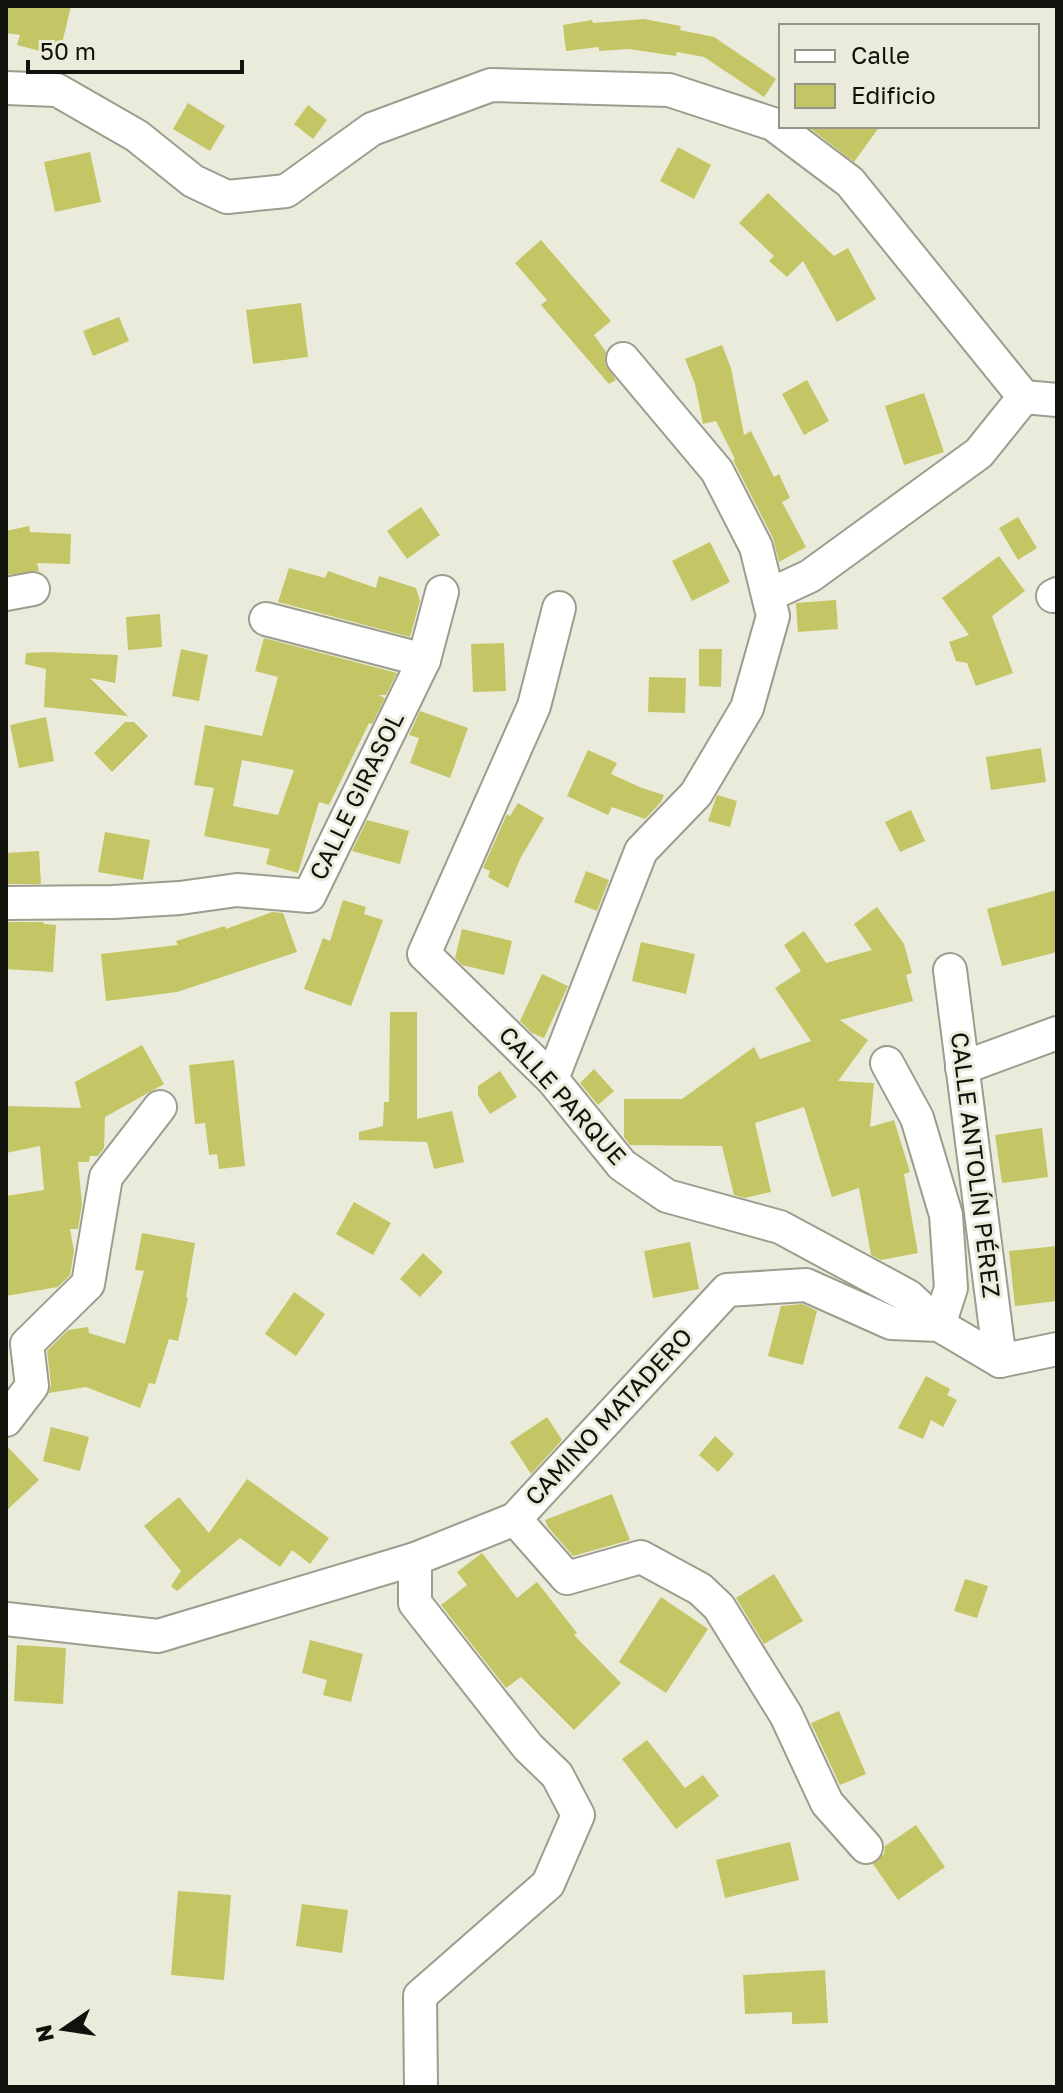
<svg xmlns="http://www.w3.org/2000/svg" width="1063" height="2093" viewBox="0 0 1063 2093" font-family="'Golos Text',sans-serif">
	<rect width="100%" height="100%" fill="#eaebda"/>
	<!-- building -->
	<g fill="#c4c666" fill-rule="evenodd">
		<path d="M6 6H71L59 56 17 45 20 35 6 33Z"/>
		<path d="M644 19 681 26 680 30 714 37 776 79 764 97 704 57 677 52 676 56 629 49 599 51V47L566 51 563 25 592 20 593 23Z"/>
		<path d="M188 103 225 126 210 151 173 129Z"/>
		<path d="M308 105 327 120 313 139 294 124Z"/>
		<path d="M807 126H880L854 162Z"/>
		<path d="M678 147 711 165 694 199 660 181Z"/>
		<path d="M90 152 101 202 55 212 44 162Z"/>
		<path d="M768 193 834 256 848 248 876 299 837 322 803 261 787 277 769 261 774 256 739 223Z"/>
		<path d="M541 240 611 321 594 335 606 352 605 363 616 380 609 384 541 305 547 300 515 263Z"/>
		<path d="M301 303 308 357 253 364 246 310Z"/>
		<path d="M119 317 129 341 93 356 83 331Z"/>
		<path d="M722 345 731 368 744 435 751 431 774 477 779 474 790 498 782 502 806 547 779 562 773 538 733 460 735 459 716 421 703 424 695 384 685 359Z"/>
		<path d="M807 380 829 421 804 435 782 394Z"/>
		<path d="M924 393 944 452 904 465 885 406Z"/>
		<path d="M421 507 440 535 407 559 387 531Z"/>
		<path d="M1018 517 1037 548 1018 560 999 528Z"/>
		<path d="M29 526 30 532 71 534 70 564 37 563 39 571 6 575V531Z"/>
		<path d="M710 542 730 582 692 601 672 561Z"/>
		<path d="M999 556 1025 591 992 616 1013 673 976 686 967 663 956 661 949 642 969 635 942 598Z"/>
		<path d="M289 568 325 578 328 571 376 588 379 576 416 588 420 601 410 637 278 602Z"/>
		<path d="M836 600 838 629 798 632 796 603Z"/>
		<path d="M160 614 162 647 128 650 126 617Z"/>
		<path d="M264 638 397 673 386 695H378L385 698 372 724 369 723 329 805 319 802 298 873 266 864 270 849 204 836 214 788 194 785 205 725 262 736 278 677 255 671ZM242 760 294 770 278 815 233 806Z"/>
		<path d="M504 643 506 691 473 692 471 644Z"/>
		<path d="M181 649 208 655 199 701 172 696Z"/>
		<path d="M699 649H722L721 687 699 686Z"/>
		<path d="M47 652 118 655 115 683 90 678 128 716 44 707 46 669 25 664 26 653Z"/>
		<path d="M649 677 686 678 685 713 648 712Z"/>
		<path d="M420 711 468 728 450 778 410 763 419 738 409 735Z"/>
		<path d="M46 717 54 761 19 768 10 725Z"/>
		<path d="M125 722H134L148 736 112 772 94 753Z"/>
		<path d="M1041 748 1046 782 991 790 986 757Z"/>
		<path d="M588 750 617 763 611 774 642 788 664 795 661 802 645 819 612 807 608 815 567 796Z"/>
		<path d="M717 795 737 801 730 827 708 821Z"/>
		<path d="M518 803 544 818 520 859 508 888 488 877 490 871 483 868 507 814 510 816Z"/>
		<path d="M911 810 925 841 900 852 885 822Z"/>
		<path d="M367 820 409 831 400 864 352 851Z"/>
		<path d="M105 832 150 840 143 880 98 872Z"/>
		<path d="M39 851 41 884H6V853Z"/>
		<path d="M586 871 609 880 597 911 574 902Z"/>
		<path d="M1057 890V952L1002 966 987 909Z"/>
		<path d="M343 900 366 907 364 914 383 920 351 1006 304 989 323 938 330 941Z"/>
		<path d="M877 907 904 944 912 973 906 975 913 1001 840 1020 868 1040 838 1081 874 1083 870 1127 894 1120 910 1172 904 1174 918 1253 881 1260 871 1255 859 1188 832 1197 804 1107 755 1123 771 1192 745 1198 734 1195 722 1146 630 1145 624 1137V1099H682L754 1047 760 1059 811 1041 775 988 801 971 784 945 804 931 826 963 872 950 854 924Z"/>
		<path d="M272 912 283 913 297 952 177 992 106 1001 101 954 178 945 176 941 225 926 226 929Z"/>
		<path d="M6 922H43L44 924 56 925 53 972 6 969Z"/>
		<path d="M462 929 512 941 504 975 462 965 455 958Z"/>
		<path d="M641 942 695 954 686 994 632 981Z"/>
		<path d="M542 974 568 986 544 1038 532 1033 520 1021Z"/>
		<path d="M390 1012H417V1119L452 1111 464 1162 434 1169 427 1142 359 1140V1132L383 1126 384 1102H389Z"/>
		<path d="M142 1045 164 1084 105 1117 104 1148 98 1156H90L89 1162H78L82 1204 78 1229H70L74 1251 70 1275 58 1287 6 1296V1196L44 1190 40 1146 6 1153V1106L81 1108 75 1082Z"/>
		<path d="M234 1060 245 1166 219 1169 217 1154 209 1155 205 1123 195 1124 189 1065Z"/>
		<path d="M594 1069 614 1091 598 1105 580 1083Z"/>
		<path d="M500 1071 517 1097 490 1114 478 1095V1086Z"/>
		<path d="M1042 1128 1048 1177 1002 1183 995 1135Z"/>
		<path d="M354 1202 391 1223 373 1255 336 1234Z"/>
		<path d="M142 1233 195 1243 186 1297 188 1298 178 1341 169 1339 155 1384 149 1383 140 1408 86 1387 49 1393 51 1384 47 1351 68 1330 88 1327 89 1333 125 1344 144 1271 135 1270Z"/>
		<path d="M690 1242 699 1289 653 1298 644 1251Z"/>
		<path d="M1057 1246V1301L1015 1306 1009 1251Z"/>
		<path d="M423 1253 443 1272 420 1297 400 1279Z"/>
		<path d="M294 1292 325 1314 296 1356 265 1334Z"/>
		<path d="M803 1304 817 1311 803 1365 768 1356 781 1306Z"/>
		<path d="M926 1376 950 1389 947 1395 957 1400 943 1427 931 1420 923 1439 898 1428Z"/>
		<path d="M547 1417 562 1440 531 1474 510 1442Z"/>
		<path d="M51 1427 89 1437 80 1471 43 1461Z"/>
		<path d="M715 1436 734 1454 718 1472 699 1455Z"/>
		<path d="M6 1445 39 1480 6 1511Z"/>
		<path d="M247 1479 329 1538 310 1564 292 1550 280 1567 240 1538 177 1591 171 1586 181 1571 144 1526 179 1497 209 1533Z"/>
		<path d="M612 1494 630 1540 573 1556 548 1527 545 1520Z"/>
		<path d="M482 1553 517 1598 537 1582 577 1633 574 1635 621 1683 574 1730 521 1677 506 1688 441 1605 467 1585 457 1572Z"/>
		<path d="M774 1574 803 1621 764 1644 736 1598Z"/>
		<path d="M965 1579 988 1586 977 1618 954 1611Z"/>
		<path d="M661 1597 708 1629 666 1693 619 1662Z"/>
		<path d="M310 1640 363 1654 351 1702 323 1695 327 1680 302 1673Z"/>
		<path d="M17 1645 66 1648 63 1704 14 1701Z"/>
		<path d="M839 1711 866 1774 840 1785 811 1723Z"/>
		<path d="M647 1740 685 1788 703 1775 719 1796 676 1829 622 1759Z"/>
		<path d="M916 1825 945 1867 898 1900 873 1864 884 1854 885 1846Z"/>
		<path d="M790 1842 799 1880 725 1898 716 1860Z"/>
		<path d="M178 1891 231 1895 224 1980 171 1975Z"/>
		<path d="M302 1904 348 1910 342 1953 296 1946Z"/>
		<path d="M825 1970 828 2023 792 2024V2012L745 2014 743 1975Z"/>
	</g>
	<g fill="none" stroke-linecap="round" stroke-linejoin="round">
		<!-- minor casing -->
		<g stroke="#9c9d8d" stroke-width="36">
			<g id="minor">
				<path d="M6 88 57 90 137 136 193 181 227 197 286 191 372 129 491 85 669 90 773 124 850 182 1024 397 1057 400"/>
				<path d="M6 594 33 589"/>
				<path d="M769 595 810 576 979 453 1024 397"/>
				<path d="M1053 596 1057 594"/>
				<path d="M559 608 534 706 424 954 552 1079 622 1165 667 1196 780 1227 908 1296 939 1325 951 1288 946 1215 917 1118 887 1063"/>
				<path d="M266 619 424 660"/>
				<path d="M6 903 113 902 180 898 237 890 309 896 424 660 442 592"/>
				<path d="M950 970 1000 1361"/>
				<path d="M962 1068 1057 1033"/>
				<path d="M552 1079 641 851 696 794 747 708 773 616 756 547 717 471 623 359"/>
				<path d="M6 1420 32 1386 27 1344 88 1284 106 1177 160 1107"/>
				<path d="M515 1519 567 1578 641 1557 700 1589 719 1607 786 1715 827 1803 866 1847"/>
				<path d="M415 1559V1603L528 1747 557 1775 578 1815 548 1884 420 1996 421 2087"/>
				<path d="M6 1619 158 1636 415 1559 515 1519 727 1290 806 1285 891 1323 939 1325 1000 1361 1057 1349"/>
			</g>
		</g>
		<!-- minor -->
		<use href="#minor" stroke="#fff" stroke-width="32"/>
	</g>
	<g text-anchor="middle" stroke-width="6" stroke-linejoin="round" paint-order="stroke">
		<!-- street labels -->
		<g font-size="24" fill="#12120c" stroke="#eaebda">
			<text transform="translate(357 796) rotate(-64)" y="8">CALLE GIRASOL</text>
			<text transform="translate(562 1096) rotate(48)" y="8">CALLE PARQUE</text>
			<text transform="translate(975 1165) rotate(83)" y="8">CALLE ANTOLÍN PÉREZ</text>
			<text transform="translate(609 1417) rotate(-47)" y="8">CAMINO MATADERO</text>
		</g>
	</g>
	<!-- border -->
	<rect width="1063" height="2093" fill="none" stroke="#12120c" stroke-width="16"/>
	<!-- legend -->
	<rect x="779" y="24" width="260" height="104" fill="#eaebda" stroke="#949488" stroke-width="2"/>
	<rect x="795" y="50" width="40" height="12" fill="#ffffff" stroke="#949488" stroke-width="2"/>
	<text x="851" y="64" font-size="24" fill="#12120c">Calle</text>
	<rect x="795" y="84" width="40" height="24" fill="#c4c666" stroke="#949488" stroke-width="2"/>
	<text x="851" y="104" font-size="24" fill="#12120c">Edificio</text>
	<!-- north arrow -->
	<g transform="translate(64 2029) rotate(257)" stroke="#eaebda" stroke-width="6" paint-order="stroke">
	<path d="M0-6L14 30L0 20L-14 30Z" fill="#12120c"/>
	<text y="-12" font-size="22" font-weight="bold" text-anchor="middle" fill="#12120c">N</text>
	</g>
	<!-- scale -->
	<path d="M28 60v12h214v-12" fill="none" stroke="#12120c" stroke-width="4"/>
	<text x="40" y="60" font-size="24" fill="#12120c" stroke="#eaebda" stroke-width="6" paint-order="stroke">50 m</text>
</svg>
